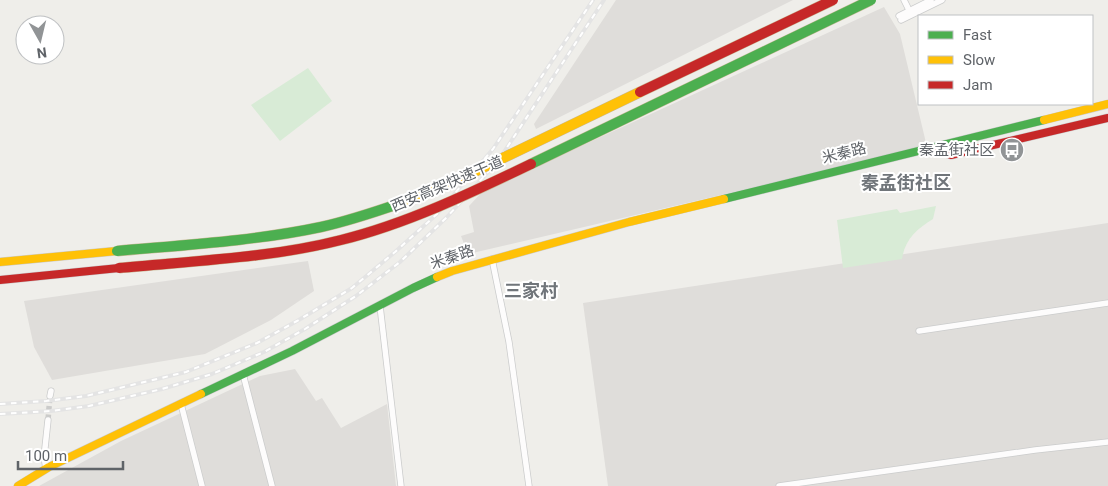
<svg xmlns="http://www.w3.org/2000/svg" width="1108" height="486" viewBox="0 0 1108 486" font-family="Roboto,'Noto Sans SC',sans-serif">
	<rect width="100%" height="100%" fill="#efeeea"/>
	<!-- industrial -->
	<g fill="#dfddda">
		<path d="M616 0H793L536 129 534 124Z"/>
		<path d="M884 7 900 34 927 147 468 254 461 236 474 232 469 206 483 191Z"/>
		<path d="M1108 223V486H608L583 303Z"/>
		<path d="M308 261 314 291 271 320 205 354 52 380 34 347 24 301Z"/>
		<path d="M295 369 316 401 322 398 341 428 387 404 396 486H39L121 441 260 376Z"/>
	</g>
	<!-- green -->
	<g fill="#d8ebd6">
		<path d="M308 68 332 101 280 141 251 105Z"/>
		<path d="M936 206 933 219C917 229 905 239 902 259L843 268 837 220 897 209 900 213Z"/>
	</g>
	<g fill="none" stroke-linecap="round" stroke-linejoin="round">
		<!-- street-tunnel -->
		<path stroke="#cbcbca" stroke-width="5.5" stroke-dasharray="5.5 3" stroke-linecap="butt" d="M48 420 50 396"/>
		<!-- street casing -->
		<g stroke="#cbcccc" stroke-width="7">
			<g id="street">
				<path d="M904 0 911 14"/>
				<path d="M899 16 931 0"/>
				<path d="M901 20 942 0"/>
				<path d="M492 259 509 342 529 486"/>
				<path d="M380 306 401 486"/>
				<path d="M919 331 1108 303"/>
				<path d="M243 374 272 486"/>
				<path d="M50 396 51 391"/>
				<path d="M181 404 202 486"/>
				<path d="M46 469 44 457 48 420"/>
				<path d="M779 486 1035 450 1108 442"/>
			</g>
		</g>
		<!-- fast casing -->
		<g stroke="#cacacb" stroke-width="9">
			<g id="fast">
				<path d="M724 199 1044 120"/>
				<path d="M201 394 292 351 413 288 437 277"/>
			</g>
		</g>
		<!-- slow casing -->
		<g stroke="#cacacb" stroke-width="9">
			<g id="slow">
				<path d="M1044 120 1108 104"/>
				<path d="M0 262 117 251"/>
				<path d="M437 277 452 271 629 222 724 199"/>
				<path d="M18 486 49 467 201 394"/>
			</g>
		</g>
		<!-- jam casing -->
		<g stroke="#cacacb" stroke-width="9">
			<g id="jam">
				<path d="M929 147 951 155 1108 118"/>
				<path d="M0 280 119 268"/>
			</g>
		</g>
		<!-- street -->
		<use href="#street" stroke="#fdfcfc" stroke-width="5.5"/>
		<!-- fast -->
		<use href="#fast" stroke="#4caf50" stroke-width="8"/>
		<!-- slow -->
		<use href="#slow" stroke="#ffc107" stroke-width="8"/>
		<!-- jam -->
		<use href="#jam" stroke="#c62828" stroke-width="8"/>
		<!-- rail casing -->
		<g stroke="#e4e4e4" stroke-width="4">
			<g id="rail">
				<path d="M0 404 46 401 86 396 186 372 257 343 297 321 352 288 395 252 437 214 493 149 593 0"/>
				<path d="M0 414 51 411 89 406 162 389 212 374 264 352 305 329 356 296 400 262 447 217 498 161 604 0"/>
			</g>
		</g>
		<!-- rail -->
		<use href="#rail" stroke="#fff" stroke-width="2" stroke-dasharray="5.5" stroke-linecap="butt"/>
		<!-- fast-bridge casing -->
		<g stroke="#c8b996" stroke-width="11" stroke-linecap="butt">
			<g id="fast-bridge">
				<path d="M531 164 871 0"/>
				<path d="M117 251C184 245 255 241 321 227 348 221 375 212 401 203"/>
			</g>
		</g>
		<!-- slow-bridge casing -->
		<g stroke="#c8b996" stroke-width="11" stroke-linecap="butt">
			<path id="slow-bridge" d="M401 203 476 171 640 92"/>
		</g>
		<!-- jam-bridge casing -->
		<g stroke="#c8b996" stroke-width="11" stroke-linecap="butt">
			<g id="jam-bridge">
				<path d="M640 92 833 0"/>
				<path d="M119 268C192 261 271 258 341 240 406 224 471 193 531 164"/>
			</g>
		</g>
		<!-- fast-bridge -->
		<use href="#fast-bridge" stroke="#4caf50" stroke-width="10"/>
		<!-- slow-bridge -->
		<use href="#slow-bridge" stroke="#ffc107" stroke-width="10"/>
		<!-- jam-bridge -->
		<use href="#jam-bridge" stroke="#c62828" stroke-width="10"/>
	</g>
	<!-- icons -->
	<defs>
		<g id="bus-disc" transform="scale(1.25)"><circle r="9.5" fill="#919496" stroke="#fff"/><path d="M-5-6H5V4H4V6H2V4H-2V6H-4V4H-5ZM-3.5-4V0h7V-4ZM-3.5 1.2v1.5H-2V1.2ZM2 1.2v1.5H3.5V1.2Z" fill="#fff"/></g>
	</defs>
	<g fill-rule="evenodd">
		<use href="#bus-disc" x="1012" y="150"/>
	</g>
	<g text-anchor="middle" stroke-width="4" stroke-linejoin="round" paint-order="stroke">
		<!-- poi labels -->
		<g font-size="15" fill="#5f6368" stroke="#fff" text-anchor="end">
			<text x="994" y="155">秦孟街社区</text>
		</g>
		<!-- street labels -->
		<g font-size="15" fill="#5f6368" stroke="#fff">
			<text transform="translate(844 153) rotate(-14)" y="5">米秦路</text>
			<text transform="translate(447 184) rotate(-23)" y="5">西安高架快速干道</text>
			<text transform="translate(452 257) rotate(-19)" y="5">米秦路</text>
		</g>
		<!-- quarter labels -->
		<g font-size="18" font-weight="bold" fill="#70757a" stroke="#fff">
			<text x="906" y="189">秦孟街社区</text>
			<text x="531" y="297">三家村</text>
		</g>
	</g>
	<!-- legend -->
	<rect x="918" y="15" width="175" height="90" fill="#ffffff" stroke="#bfc1c3"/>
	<rect x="928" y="31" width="25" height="8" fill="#4caf50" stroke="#bfc1c3"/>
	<text x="963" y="40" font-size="15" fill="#5f6368">Fast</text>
	<rect x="928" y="56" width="25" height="8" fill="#ffc107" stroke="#bfc1c3"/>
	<text x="963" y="65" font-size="15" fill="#5f6368">Slow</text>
	<rect x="928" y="81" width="25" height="8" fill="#c62828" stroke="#bfc1c3"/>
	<text x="963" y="90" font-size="15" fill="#5f6368">Jam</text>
	<!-- north arrow -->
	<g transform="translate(40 40) rotate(172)"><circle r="24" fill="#ffffff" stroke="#bfc1c3"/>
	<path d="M0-4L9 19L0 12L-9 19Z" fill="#919496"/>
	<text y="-8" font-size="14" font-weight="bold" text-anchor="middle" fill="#5f6368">N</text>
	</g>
	<!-- scale -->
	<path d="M18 461v8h105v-8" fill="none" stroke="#5f6368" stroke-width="2.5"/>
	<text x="25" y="461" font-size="15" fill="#5f6368" stroke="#ffffff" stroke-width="4" paint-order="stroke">100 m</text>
</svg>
